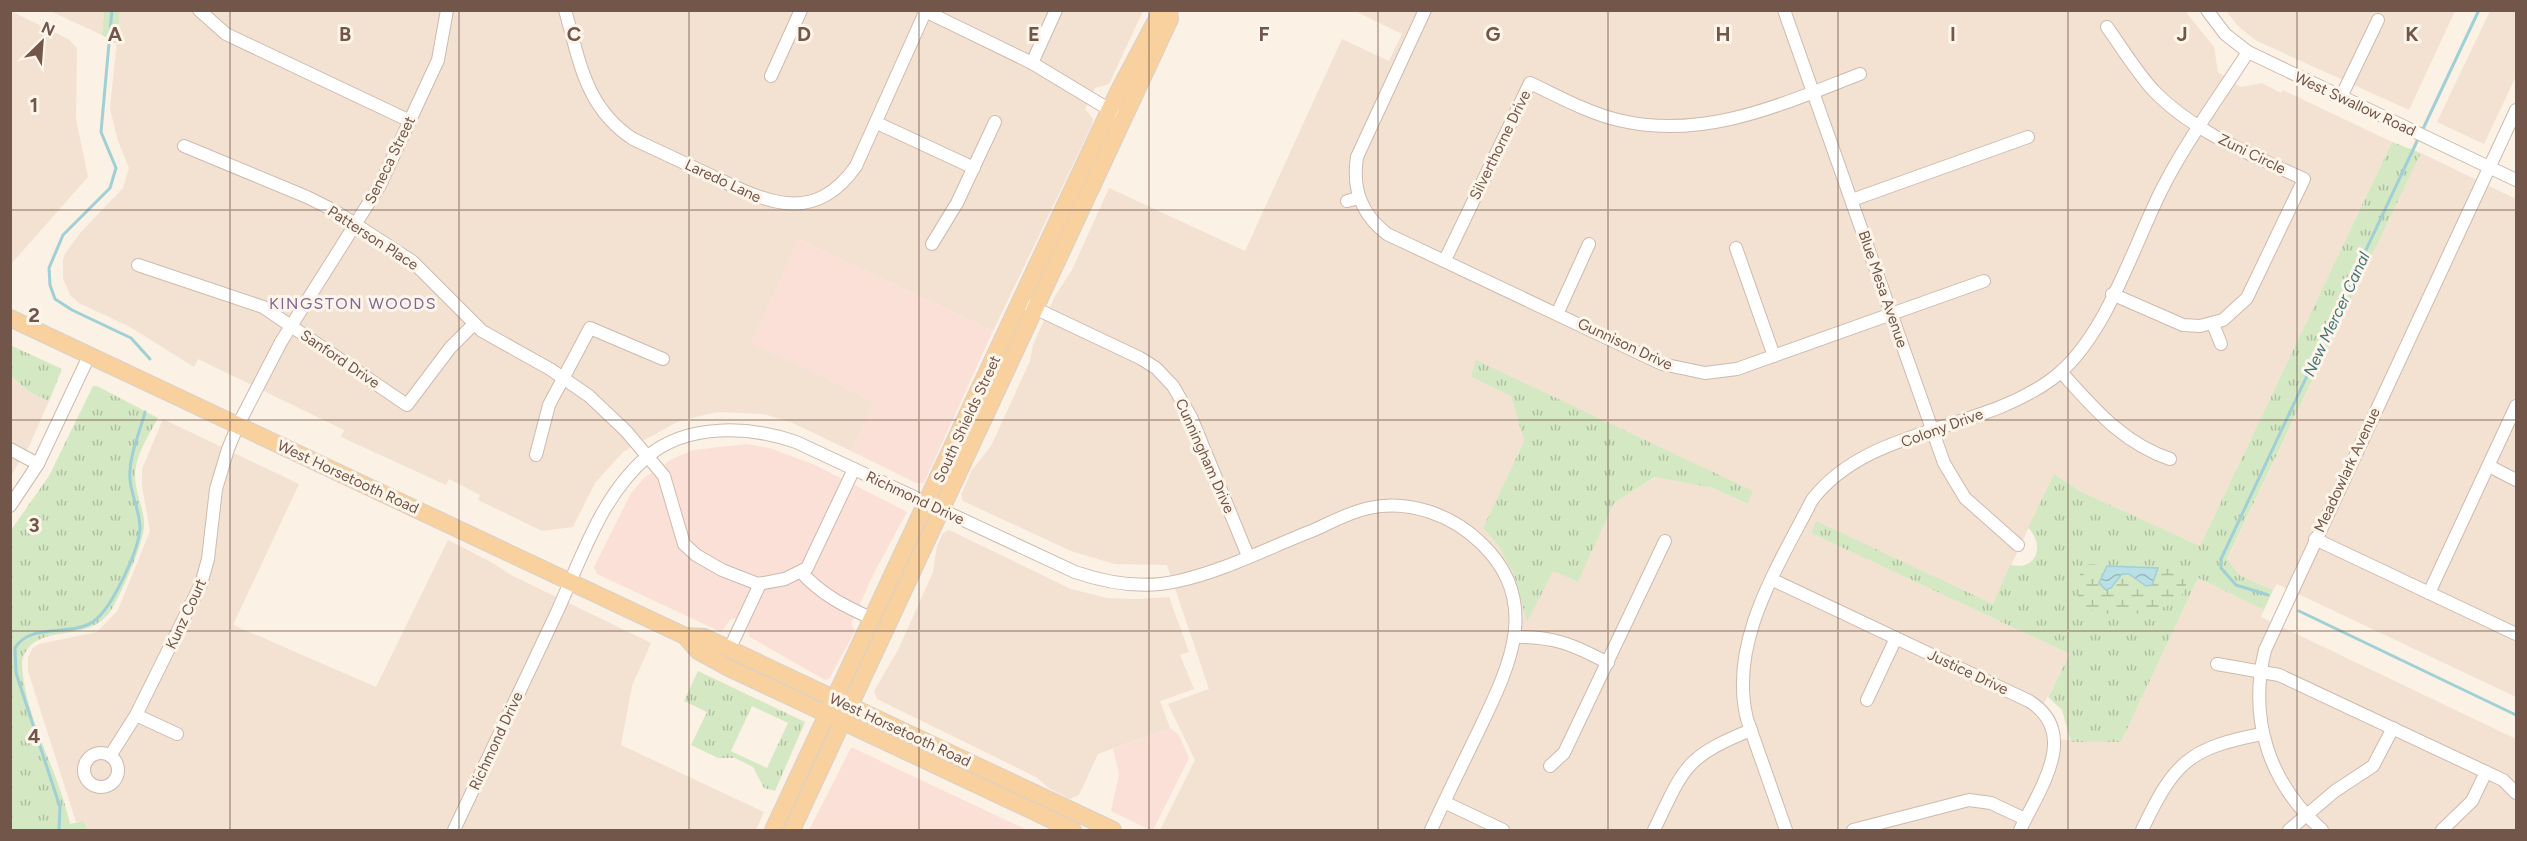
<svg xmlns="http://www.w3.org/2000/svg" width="2527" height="841" viewBox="0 0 2527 841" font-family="Figtree,sans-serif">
	<defs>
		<pattern id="grass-tufts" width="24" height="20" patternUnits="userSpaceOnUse" patternTransform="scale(1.5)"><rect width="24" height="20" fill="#d4e8c3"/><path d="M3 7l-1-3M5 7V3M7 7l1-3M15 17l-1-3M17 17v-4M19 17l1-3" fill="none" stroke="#b0bfa0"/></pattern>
		<pattern id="wetland-marsh" width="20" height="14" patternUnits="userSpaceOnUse" patternTransform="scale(1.5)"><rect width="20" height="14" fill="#d4e8c3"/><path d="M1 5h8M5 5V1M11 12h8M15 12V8" fill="none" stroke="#b0bfa0"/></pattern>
		<pattern id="water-waves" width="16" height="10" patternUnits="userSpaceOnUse" patternTransform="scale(1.5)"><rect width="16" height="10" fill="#b9e0e4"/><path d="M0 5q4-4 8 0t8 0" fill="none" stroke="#9bb8bb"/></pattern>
	</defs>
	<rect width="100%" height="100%" fill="#fbf1e4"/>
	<!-- residential -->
	<g fill="#f3e2d2" fill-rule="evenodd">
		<path d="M11 11 68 39 77 48 76 119 88 177 11 264Z"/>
		<path d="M50 11H104L102 35Z"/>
		<path d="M120 11H1143L1109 84 1095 88 1085 109 1093 119 1092 125 993 331 798 239 874 402 851 451 793 423 764 414 719 412 704 415 677 422 623 452 595 483 573 527 542 531 478 500 480 495 449 479 446 485 341 437 344 430 198 359 194 367 130 327 79 303 70 295 63 278V259L66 252 81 232 123 188 129 168 117 138 110 108Z"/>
		<path d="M1355 11H2185L2214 47 2218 72 2241 87 2262 83 2281 93 2283 90 2392 142 2200 546 2080 491 2054 474 1993 604 1816 522 1811 533 2070 654 2037 717 2044 725 2047 739 2121 742 2198 578 2264 610 2261 617 2516 739V830H1160L1195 760 1168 704 1209 689 1167 565 1114 564 1071 551 963 501 961 495 972 470 991 446 1030 361 1033 345 1055 296 1072 270 1109 188 1245 251 1342 39 1389 61 1402 34ZM1471 377 1752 491 1746 504 1713 488 1656 477 1614 503 1578 582 1553 570 1525 615 1522 595 1515 574 1498 545 1483 528 1524 441 1511 396Z"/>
		<path d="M2226 11H2455L2409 110 2257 41 2239 27Z"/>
		<path d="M2490 11H2516V76L2484 144 2437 122Z"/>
		<path d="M2421 153 2516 199V697L2277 584 2273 590 2239 575 2227 560Z"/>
		<path d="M10 377 30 392 49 401 30 444 11 476Z"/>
		<path d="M163 419 299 484 233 625 376 687 448 540 493 563 509 574 651 643 632 686 621 745 764 812 756 830H88L83 821 76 822 28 671V658L32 649 39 644 97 632 118 610 150 531 142 486V469Z"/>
		<path d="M949 530 1071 589 1107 598 1137 599 1169 597 1189 652 1180 655 1194 689 1160 701 1170 728 1098 754 1079 795 1070 799 1050 789 1036 777 877 699 874 691 898 650 933 572 937 546 943 533Z"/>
	</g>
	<!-- commercial -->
	<g fill="#fbe0d8">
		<path d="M798 239 993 331 924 483H916L851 451 873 402 751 343Z"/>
		<path d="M746 444 770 448 815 465 907 512 874 573 851 624 855 631 829 679 825 680 750 637 744 618 731 619 721 632 597 574 594 567 631 493 645 477 672 459 693 450Z"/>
		<path d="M1170 728 1179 735 1189 758 1153 830H1150L1111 811 1119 774 1113 749Z"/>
		<path d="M851 748H853L1027 830H809Z"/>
	</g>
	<!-- grass -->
	<g fill="url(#grass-tufts)" fill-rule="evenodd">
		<path d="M104 11H120L117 44 102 35Z"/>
		<path d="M2392 142 2421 153 2227 559 2239 575 2273 590 2264 610 2198 578 2121 742H2071L2062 710 2048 697 2070 654 1811 533 1816 521 1993 604 2010 565C2014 565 2021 567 2025 565 2042 559 2039 537 2028 528L2054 474 2080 491 2200 546Z"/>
		<path d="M10 345 62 369 49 401 30 392 11 377Z"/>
		<path d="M1476 360 1753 491 1747 504 1713 488 1655 477 1614 503 1578 582 1553 571 1527 622 1514 574 1498 545 1483 528 1524 441 1511 396 1471 377Z"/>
		<path d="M93 386H97L158 418C147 439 131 461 136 486 138 499 145 513 144 526 144 542 122 592 113 607 91 648 32 618 22 662 23 715 59 771 70 824L83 821 88 830H11V530L49 476Z"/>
		<path d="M698 671 805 722 775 791 764 788 753 767 735 758H718L691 745 707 712 684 701ZM752 706 788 723 767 768 731 751Z"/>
	</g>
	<!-- wetland -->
	<path fill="url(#wetland-marsh)" d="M2091 564 2107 566 2099 583 2111 588 2122 574H2129L2140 583 2158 574V568L2179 570 2187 576C2187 586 2184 595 2176 601 2156 615 2097 622 2079 602L2077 584 2083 566Z"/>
	<!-- water -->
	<path fill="url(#water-waves)" stroke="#a0d0d6" stroke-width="1.5" d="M2107 566 2158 568 2152 585 2146 586 2129 574H2122L2111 588 2106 590 2099 583Z"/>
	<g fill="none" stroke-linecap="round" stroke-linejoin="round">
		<!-- stream -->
		<g stroke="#a0d0d6" stroke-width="3">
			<path d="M112 10 101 132 116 168 110 188 63 235 49 268 50 285 55 299 72 310 131 338 150 359"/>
			<path d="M2422 131 2479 10"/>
			<path d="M2268 595 2236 585 2221 568V559L2419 137"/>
			<path d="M2299 611 2516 715"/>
			<path d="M59 830 60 807 16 673 15 648C30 622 73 637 94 621 112 608 139 550 140 528 140 511 131 495 130 479 128 458 140 432 145 412"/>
		</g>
		<!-- minor casing -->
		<g stroke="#cebaae" stroke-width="14">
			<g id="minor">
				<path d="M199 10 226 34 410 121"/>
				<path d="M565 10C580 62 585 107 633 139 659 151 686 164 712 176 766 202 814 226 856 166L926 10"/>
				<path d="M923 10 1032 63 1115 113"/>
				<path d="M1425 10 1357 157C1352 189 1361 214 1387 234L1662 364 1705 373 1737 369 1984 281"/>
				<path d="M1784 10 1944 463 1965 498 2018 545"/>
				<path d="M2207 10 2225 34 2248 52 2516 180"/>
				<path d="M2107 27C2122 48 2136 71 2153 90 2193 132 2252 155 2304 179L2247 298 2223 320 2200 326 2183 325 2112 294"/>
				<path d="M1032 63 1056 10"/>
				<path d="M771 76 801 10"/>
				<path d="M2341 97 2378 20"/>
				<path d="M877 123 974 168"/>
				<path d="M184 146 307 197 335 211 412 261 482 331 550 369 589 396 626 431 664 476 684 544 696 555 722 570 758 584 785 579 807 568 854 469"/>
				<path d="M1852 200 2028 137"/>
				<path d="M1347 201 1359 198"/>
				<path d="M932 244 957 203 995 122"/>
				<path d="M1736 248 1774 356"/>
				<path d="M1445 260 1530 83C1558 96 1588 113 1618 120 1704 141 1782 104 1860 74"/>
				<path d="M138 265 263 307 407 405 450 348 473 325"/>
				<path d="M1028 305 1140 358 1156 368 1173 386 1191 417 1248 556"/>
				<path d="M1558 312 1589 244"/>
				<path d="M2213 324 2221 344"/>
				<path d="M2061 372C2094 408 2122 443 2170 459"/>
				<path d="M10 449 38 464"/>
				<path d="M536 455 549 405 590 328 663 359"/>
				<path d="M2489 466 2516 480"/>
				<path d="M10 506 38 464 89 356"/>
				<path d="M2315 539 2516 634"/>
				<path d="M801 572C822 595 844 606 873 619"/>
				<path d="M1773 580 2029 701C2081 733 2039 790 2020 830"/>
				<path d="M2429 593 2516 406"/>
				<path d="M1515 637C1554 636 1574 645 1608 663"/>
				<path d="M729 650 760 584"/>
				<path d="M2217 664 2279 675 2503 780 2516 793"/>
				<path d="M1867 700 1896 638"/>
				<path d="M136 715 177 734"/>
				<circle cx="101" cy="770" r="17"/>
				<path d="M110 756 136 715 201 584 208 559 216 489 228 449 238 425 281 342 380 185 438 60 447 10"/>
				<path d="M1550 766 1564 753 1665 541"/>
				<path d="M1444 802 1503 830"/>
				<path d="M454 830C488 758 522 685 557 612 581 559 602 494 648 456 688 423 750 426 796 442L1075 572C1107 583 1144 589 1178 581 1224 571 1270 547 1314 530 1332 522 1350 512 1369 508 1409 499 1453 515 1482 544 1543 603 1508 669 1478 732 1462 765 1446 797 1431 830"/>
				<path d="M1654 830C1684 768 1684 757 1751 730"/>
				<path d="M1786 830 1747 719C1728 642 1778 567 1812 500 1869 426 1979 433 2052 379 2105 340 2132 249 2161 191 2185 143 2219 97 2248 52"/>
				<path d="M1853 830 1969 800 1991 803 2025 819"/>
				<path d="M2142 830C2174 763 2188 748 2262 734"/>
				<path d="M2289 830 2335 791 2373 766 2393 728"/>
				<path d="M2322 830C2269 783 2248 719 2265 650L2516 110"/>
				<path d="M2442 830 2472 801 2486 772"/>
			</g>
		</g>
		<!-- major casing -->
		<g stroke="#d8d0cc" stroke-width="18">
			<g id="major">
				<path d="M10 318 685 636 704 637 1113 830"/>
				<path d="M685 636 698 651 729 668 1073 830"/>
				<path d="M773 830 1117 94 1160 13 1166 10"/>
				<path d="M792 830 1170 19 1169 10"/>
			</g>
		</g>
		<!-- minor -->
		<use href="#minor" stroke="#fff" stroke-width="12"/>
		<!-- major -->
		<use href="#major" stroke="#f8d19e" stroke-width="16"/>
	</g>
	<!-- grid -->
	<path fill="none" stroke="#73564a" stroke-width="1.5" stroke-opacity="0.55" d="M230 10V830M459 10V830M689 10V830M919 10V830M1149 10V830M1378 10V830M1608 10V830M1838 10V830M2068 10V830M2297 10V830M10 210H2516M10 420H2516M10 631H2516"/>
	<g text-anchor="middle" stroke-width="6" stroke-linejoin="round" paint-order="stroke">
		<!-- street labels -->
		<g font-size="15" fill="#73564a" stroke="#fef5ea">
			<text transform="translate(2355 104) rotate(25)" y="5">West Swallow Road</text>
			<text transform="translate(1500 145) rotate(-64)" y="5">Silverthorne Drive</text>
			<text transform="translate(2252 154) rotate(26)" y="5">Zuni Circle</text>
			<text transform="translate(390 160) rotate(-64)" y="5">Seneca Street</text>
			<text transform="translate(723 181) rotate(25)" y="5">Laredo Lane</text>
			<text transform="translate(373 238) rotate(33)" y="5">Patterson Place</text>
			<text transform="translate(1883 289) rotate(71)" y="5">Blue Mesa Avenue</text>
			<text transform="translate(1625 344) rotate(25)" y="5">Gunnison Drive</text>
			<text transform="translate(340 359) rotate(34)" y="5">Sanford Drive</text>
			<text transform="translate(967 419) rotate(-65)" y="5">South Shields Street</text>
			<text transform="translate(1942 428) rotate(-20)" y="5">Colony Drive</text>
			<text transform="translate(1205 456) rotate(66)" y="5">Cunningham Drive</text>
			<text transform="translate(2347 470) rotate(-65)" y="5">Meadowlark Avenue</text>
			<text transform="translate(348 477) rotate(25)" y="5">West Horsetooth Road</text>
			<text transform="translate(915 498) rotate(25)" y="5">Richmond Drive</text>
			<text transform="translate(186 614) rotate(-65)" y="5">Kunz Court</text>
			<text transform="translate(1968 672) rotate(25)" y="5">Justice Drive</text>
			<text transform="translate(900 730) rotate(25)" y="5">West Horsetooth Road</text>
			<text transform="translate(496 741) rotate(-65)" y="5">Richmond Drive</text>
		</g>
		<!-- neighbourhood labels -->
		<g font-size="16" letter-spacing="1.5" fill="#836696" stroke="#fef5ea">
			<text x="353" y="309">KINGSTON WOODS</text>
		</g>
		<!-- water labels -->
		<g font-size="16" font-style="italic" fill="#42787f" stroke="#fef5ea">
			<text transform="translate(2336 314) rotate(-65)" y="6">New Mercer Canal</text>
		</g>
	</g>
	<g font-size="20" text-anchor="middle" font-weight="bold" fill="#73564a" stroke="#fef5ea" stroke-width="6" stroke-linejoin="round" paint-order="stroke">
		<text x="115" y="41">A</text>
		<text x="345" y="41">B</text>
		<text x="574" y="41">C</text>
		<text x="804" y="41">D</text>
		<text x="1034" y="41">E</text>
		<text x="1264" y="41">F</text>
		<text x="1493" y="41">G</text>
		<text x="1723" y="41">H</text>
		<text x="1953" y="41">I</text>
		<text x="2182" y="41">J</text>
		<text x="2412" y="41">K</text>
		<text x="34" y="112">1</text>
		<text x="34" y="322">2</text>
		<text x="34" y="532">3</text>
		<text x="34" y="743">4</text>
	</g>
	<!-- border -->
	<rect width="2527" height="841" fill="none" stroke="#73564a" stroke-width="24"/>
	<!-- north arrow -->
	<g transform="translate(42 42) rotate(25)" stroke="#fef5ea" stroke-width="4.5" paint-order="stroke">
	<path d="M0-4.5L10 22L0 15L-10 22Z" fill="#73564a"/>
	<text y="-9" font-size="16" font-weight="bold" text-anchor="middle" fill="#73564a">N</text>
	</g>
</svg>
